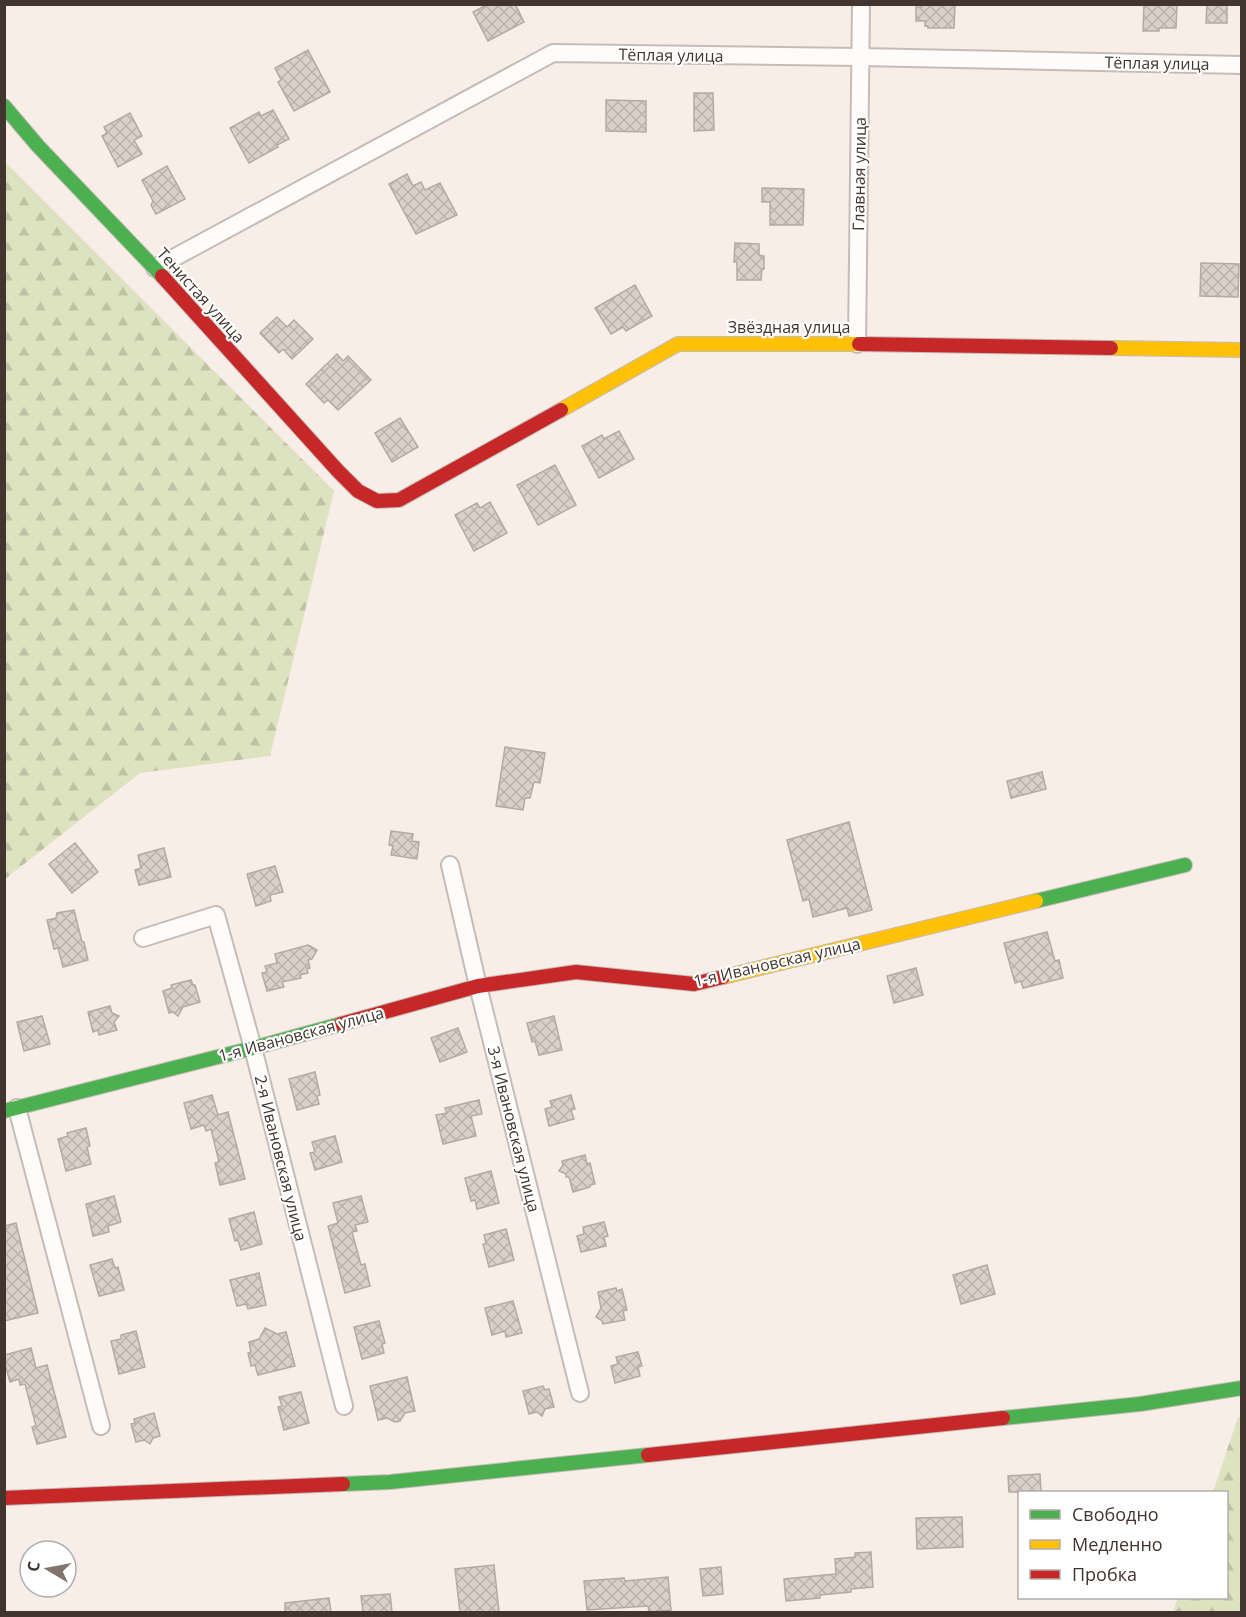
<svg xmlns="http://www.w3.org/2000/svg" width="1246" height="1617" viewBox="0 0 1246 1617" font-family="'Open Sans',sans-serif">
	<defs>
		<pattern id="forest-firs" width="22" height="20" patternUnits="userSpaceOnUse" patternTransform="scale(1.5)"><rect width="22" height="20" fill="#dde2bf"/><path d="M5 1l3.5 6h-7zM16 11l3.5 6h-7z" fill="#bfc2a4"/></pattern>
		<pattern id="building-cross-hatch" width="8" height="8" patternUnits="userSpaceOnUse" patternTransform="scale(1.5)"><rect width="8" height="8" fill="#dacfc9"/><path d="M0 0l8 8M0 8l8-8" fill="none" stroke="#bcb2ad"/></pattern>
	</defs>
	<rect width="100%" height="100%" fill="#f8ede7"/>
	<!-- forest -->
	<g fill="url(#forest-firs)">
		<path d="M5 162 334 491 270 756 140 773 5 879Z"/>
		<path d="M1238 1417H1241V1612H1173L1178 1598H1226V1492H1213Z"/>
	</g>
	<!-- building -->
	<g fill="url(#building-cross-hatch)" stroke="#b4aaa4" stroke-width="1.5">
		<path d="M488 4H515L524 22 488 41 473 12Z"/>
		<path d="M922 4H955L954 28H928V26H925V21H916V7H922Z"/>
		<path d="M1144 4H1177L1176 28H1159V31H1143Z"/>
		<path d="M1207 4H1227V23H1206Z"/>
		<path d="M308 50 330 92 294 111 278 82 281 80 275 68Z"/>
		<path d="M694 93H713L714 130 694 131Z"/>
		<path d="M606 100 646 101V132L606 131Z"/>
		<path d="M273 110 289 139 277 145 278 147 249 163 230 128 259 112 261 116Z"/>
		<path d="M130 113 142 136 134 140 142 154 118 167 102 136 107 133 104 127Z"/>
		<path d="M167 166 185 199 156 214 151 205 153 201 142 180Z"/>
		<path d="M407 174 413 186 421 182 425 190 440 183 457 215 416 234 389 184Z"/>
		<path d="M762 188 804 189 803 225H770V202H762Z"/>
		<path d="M735 243 759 244V255L764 256V269H762L761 280H737V262H734Z"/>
		<path d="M1201 263 1239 264 1238 297 1200 296Z"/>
		<path d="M635 285 652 316 626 331 623 327 611 334 595 308Z"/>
		<path d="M277 317 287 327 294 320 313 339 292 359 283 349 279 353 260 333Z"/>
		<path d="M337 354 343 361 348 356 371 380 338 410 328 400 324 403 306 384Z"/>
		<path d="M400 418 418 447 392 462 375 433Z"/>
		<path d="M619 431 634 459 599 478 582 446 602 435 604 439Z"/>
		<path d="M555 465 576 505 538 525 517 485Z"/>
		<path d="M490 502 507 533 474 551 455 515 477 503 480 508Z"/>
		<path d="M505 747 545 753 540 783 534 782 530 798H525L523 810 496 806Z"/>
		<path d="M1042 772 1046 789 1011 798 1007 781Z"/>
		<path d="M849 822 872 910 849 916 847 908 813 917 809 899 803 901 787 840Z"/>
		<path d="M391 831 413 834 412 841 419 842 417 859 391 855 393 846 389 845Z"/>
		<path d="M75 843 98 872 72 893 49 864Z"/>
		<path d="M164 848 171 877 139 885 135 870 141 868 138 855Z"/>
		<path d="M275 866 283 892 270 895 271 901 256 906 247 874Z"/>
		<path d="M74 910 82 942H84L88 960 63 967 58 948 54 949 47 920 56 918 57 913Z"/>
		<path d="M1047 932 1055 961 1059 960 1063 978 1023 988 1021 981 1015 983 1004 943Z"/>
		<path d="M308 945 317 950 312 959 308 960 310 968 307 969 308 973 300 975 301 978 282 982 284 987 267 991 262 973 267 972 265 966 277 963 275 954Z"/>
		<path d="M916 968 923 995 894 1003 887 976Z"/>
		<path d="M191 980 193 985H195L200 1002 183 1007 178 1016 173 1012 169 1013 163 991 172 988 171 985Z"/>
		<path d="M110 1006 112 1013 119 1016 114 1022 117 1030 99 1035 98 1030 93 1032 88 1012Z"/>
		<path d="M42 1016 50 1044 24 1051 17 1022Z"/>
		<path d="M554 1016 562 1050 539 1055 535 1041 532 1042 527 1023Z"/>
		<path d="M458 1028 467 1052 440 1062 431 1038Z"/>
		<path d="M315 1072 320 1095 317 1096 319 1104 297 1110 289 1079Z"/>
		<path d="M212 1095 218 1115 228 1112 245 1179 220 1185 215 1163 219 1162 211 1129 206 1131 204 1125 191 1129 184 1103Z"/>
		<path d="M571 1095 575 1109 571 1110 574 1119 549 1126 545 1109 552 1107 550 1101Z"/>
		<path d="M479 1100 482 1114 471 1116 476 1136 443 1144 436 1115 447 1113 445 1108Z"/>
		<path d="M86 1128 90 1146 87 1147 91 1164 66 1171 58 1139 68 1136 67 1133Z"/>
		<path d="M335 1136 342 1162 315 1170 310 1153 315 1152 312 1142Z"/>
		<path d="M585 1155 587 1164 590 1163 595 1184 590 1185V1187L573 1192 569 1177H566V1174L559 1171 563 1165 562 1161Z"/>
		<path d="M491 1171 499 1203 477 1209 475 1200 471 1201 465 1178Z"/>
		<path d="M114 1196 121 1222 108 1226 109 1232 93 1236 86 1204Z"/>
		<path d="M361 1196 368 1222 355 1225 357 1231 352 1232 361 1265 365 1264 370 1286 345 1293 328 1226 338 1223 333 1203Z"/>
		<path d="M254 1212 262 1244 241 1250 238 1240 235 1241 229 1219Z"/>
		<path d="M604 1222 608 1236 604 1237 606 1246 581 1252 577 1236 584 1234 583 1227Z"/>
		<path d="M16 1223 38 1313 4 1321V1226Z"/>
		<path d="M506 1229 514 1260 489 1267 483 1244H486L484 1235Z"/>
		<path d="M112 1259 115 1268 118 1267 124 1290 99 1296 90 1265Z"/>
		<path d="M987 1265 995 1294 961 1304 953 1275Z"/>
		<path d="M259 1273 266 1305 248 1309 246 1304 237 1306 230 1280Z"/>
		<path d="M616 1288 617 1291 622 1289 627 1310 623 1311 625 1320 603 1324 602 1321 596 1317 601 1308 598 1292Z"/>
		<path d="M513 1301 522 1333 506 1337 505 1331 492 1335 485 1308Z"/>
		<path d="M379 1321 385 1343 382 1344 384 1353 362 1359 354 1327Z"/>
		<path d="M265 1328 277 1334 286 1332 295 1366 258 1375 255 1365 251 1366 248 1353 251 1352 249 1342 259 1339Z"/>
		<path d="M136 1331 145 1367 119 1374 111 1341 121 1339V1335Z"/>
		<path d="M31 1348 36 1368 47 1365 66 1437 37 1444 32 1427 36 1426 25 1384 20 1385 19 1379 10 1382 4 1361V1355Z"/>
		<path d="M638 1352 642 1366 638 1367 640 1376 615 1383 611 1366 618 1364 616 1357Z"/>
		<path d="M407 1377 415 1411 405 1413 400 1421 395 1422 387 1418 378 1420 370 1386Z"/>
		<path d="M543 1386 545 1390 549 1389 554 1407 545 1409 542 1416 537 1412 529 1414 523 1391Z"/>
		<path d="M301 1392 309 1423 284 1430 278 1407 282 1406 279 1397Z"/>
		<path d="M154 1413 160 1436 153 1438 150 1444 144 1440 136 1442 131 1424 135 1423 134 1419Z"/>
		<path d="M1040 1474 1041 1492H1009L1008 1476Z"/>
		<path d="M962 1517 963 1547 917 1549 916 1518Z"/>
		<path d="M871 1552 873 1587 851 1589V1592L820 1595V1598L786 1601 784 1579 836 1574 835 1559 855 1557V1553Z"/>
		<path d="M494 1565 499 1612H460L455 1569Z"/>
		<path d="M721 1567 723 1594 703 1596 700 1569Z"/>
		<path d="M668 1577 671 1610 649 1612 648 1606 587 1610 584 1581 624 1578 625 1581Z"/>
		<path d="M390 1594 392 1612H363L361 1596Z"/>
		<path d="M329 1598 331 1612H285V1603Z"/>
	</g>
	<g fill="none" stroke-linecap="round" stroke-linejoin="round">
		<!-- street casing -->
		<g stroke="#c6bcb7" stroke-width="20">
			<g id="street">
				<path d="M155 268 553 53 861 57 1242 65"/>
				<path d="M857 344 861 4"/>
				<path d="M450 865 478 986 580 1393"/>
				<path d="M143 938 216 915 253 1048 344 1406"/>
				<path d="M17 1108 101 1426"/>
			</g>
		</g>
		<!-- fast casing -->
		<g stroke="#c6bcb7" stroke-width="16">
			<g id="fast">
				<path d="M4 106 38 146 162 276"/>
				<path d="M1036 901 1185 865"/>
				<path d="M4 1111 253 1048 341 1024"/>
				<path d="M1003 1418 1140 1404 1242 1388"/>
				<path d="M343 1484 390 1482 648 1455"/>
			</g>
		</g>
		<!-- slow casing -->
		<g stroke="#c6bcb7" stroke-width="16">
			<g id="slow">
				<path d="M1111 348 1242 350"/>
				<path d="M561 410 678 344H859"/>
				<path d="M723 977 1036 901"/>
			</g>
		</g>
		<!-- jam casing -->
		<g stroke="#c6bcb7" stroke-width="16">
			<g id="jam">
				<path d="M162 276 338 471 358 491 377 501 399 500 561 410"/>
				<path d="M859 344 1111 348"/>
				<path d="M341 1024 478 986 576 972 694 984 723 977"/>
				<path d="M648 1455 1003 1418"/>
				<path d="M4 1498 343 1484"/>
			</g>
		</g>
		<!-- street -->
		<use href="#street" stroke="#fefcfb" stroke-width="16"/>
		<!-- fast -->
		<use href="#fast" stroke="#4caf50" stroke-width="14"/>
		<!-- slow -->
		<use href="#slow" stroke="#ffc107" stroke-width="14"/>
		<!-- jam -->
		<use href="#jam" stroke="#c62828" stroke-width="14"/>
	</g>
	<g text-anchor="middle" stroke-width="4.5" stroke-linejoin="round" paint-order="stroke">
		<!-- street labels -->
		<g font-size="16" fill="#42352f" stroke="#fff">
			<text transform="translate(671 55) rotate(1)" y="6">Тёплая улица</text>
			<text transform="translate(1157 63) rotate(1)" y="6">Тёплая улица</text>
			<text transform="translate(859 174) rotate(-89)" y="6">Главная улица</text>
			<text transform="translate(201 295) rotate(48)" y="6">Тенистая улица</text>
			<text x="789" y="333">Звёздная улица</text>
			<text transform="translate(777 962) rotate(-13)" y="6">1-я Ивановская улица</text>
			<text transform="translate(301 1034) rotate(-15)" y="6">1-я Ивановская улица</text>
			<text transform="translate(514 1129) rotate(76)" y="6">3-я Ивановская улица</text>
			<text transform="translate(281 1158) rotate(76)" y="6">2-я Ивановская улица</text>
		</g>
	</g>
	<!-- border -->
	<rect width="1246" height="1617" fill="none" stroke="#42352f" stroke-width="12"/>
	<!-- legend -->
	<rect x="1018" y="1491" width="210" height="108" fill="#ffffff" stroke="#b3aeac" stroke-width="1.5"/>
	<rect x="1030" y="1510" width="30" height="9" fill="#4caf50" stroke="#b3aeac" stroke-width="1.5"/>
	<text x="1072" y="1521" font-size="18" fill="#42352f">Свободно</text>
	<rect x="1030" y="1540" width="30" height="9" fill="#ffc107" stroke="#b3aeac" stroke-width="1.5"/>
	<text x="1072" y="1551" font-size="18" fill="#42352f">Медленно</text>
	<rect x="1030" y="1570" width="30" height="9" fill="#c62828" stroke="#b3aeac" stroke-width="1.5"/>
	<text x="1072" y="1581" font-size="18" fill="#42352f">Пробка</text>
	<!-- north arrow -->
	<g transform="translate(48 1569) rotate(280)"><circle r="28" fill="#ffffff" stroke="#b3aeac" stroke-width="1.5"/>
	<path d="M0-4.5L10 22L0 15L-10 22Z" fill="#82756f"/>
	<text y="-9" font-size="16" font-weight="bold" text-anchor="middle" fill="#42352f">С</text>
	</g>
</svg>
